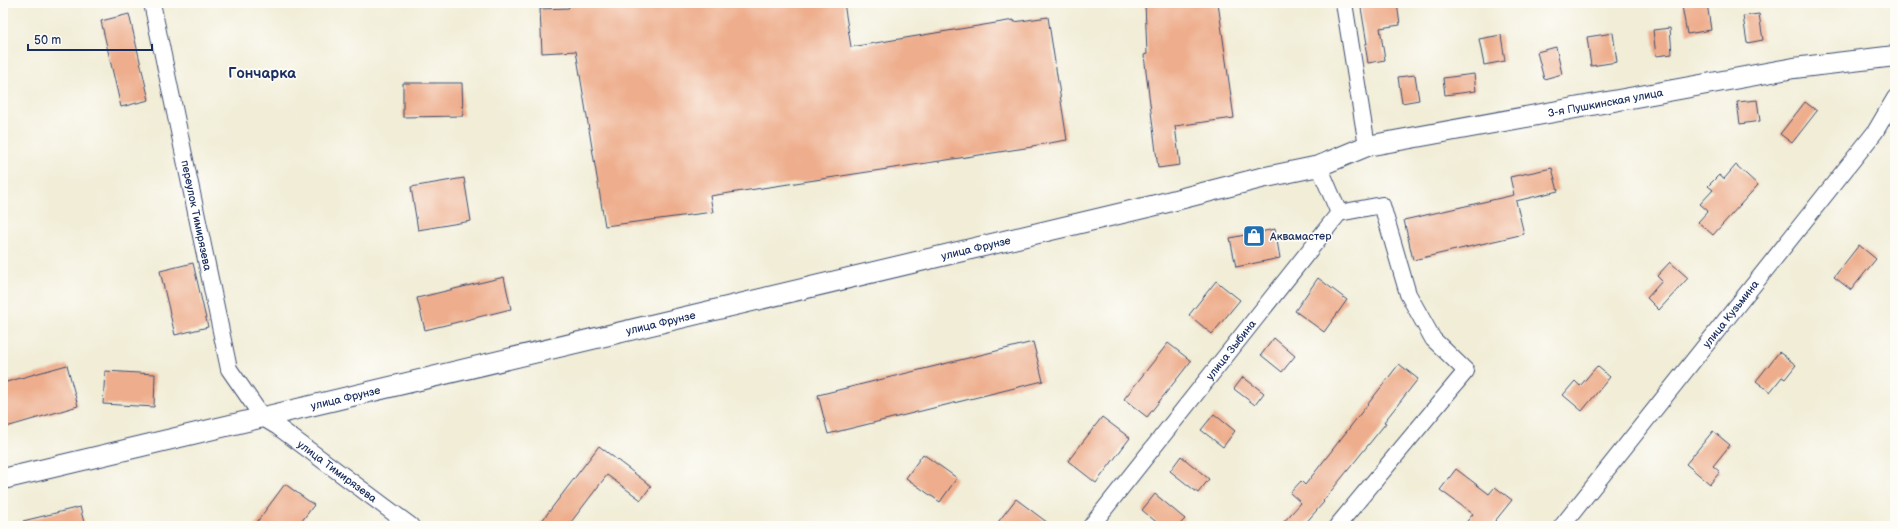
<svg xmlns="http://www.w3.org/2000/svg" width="1898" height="529" viewBox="0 0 1898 529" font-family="'Balsamiq Sans',sans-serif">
	<rect width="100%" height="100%" fill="#fdfcf7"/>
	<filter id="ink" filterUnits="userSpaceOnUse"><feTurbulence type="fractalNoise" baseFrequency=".025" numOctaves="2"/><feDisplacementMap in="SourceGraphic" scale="8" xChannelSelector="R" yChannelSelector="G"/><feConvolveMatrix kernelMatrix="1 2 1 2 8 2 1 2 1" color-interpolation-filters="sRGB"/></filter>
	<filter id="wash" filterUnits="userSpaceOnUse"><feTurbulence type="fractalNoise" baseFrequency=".012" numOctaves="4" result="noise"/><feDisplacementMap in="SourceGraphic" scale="16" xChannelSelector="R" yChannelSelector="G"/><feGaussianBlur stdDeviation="0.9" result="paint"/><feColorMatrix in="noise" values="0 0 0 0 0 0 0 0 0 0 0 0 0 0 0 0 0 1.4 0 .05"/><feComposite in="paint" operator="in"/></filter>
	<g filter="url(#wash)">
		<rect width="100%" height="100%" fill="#f1edd7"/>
		<g id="blocks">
			<!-- building -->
			<g fill="#eeae8d">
				<path d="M568 3H844L851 47 1014 20V22L1048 17 1067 140 1032 146V147L710 196 713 212 605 226 576 51 542 53 540 9 569 8Z"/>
				<path d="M1145 3H1218L1234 118 1175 126 1180 165 1158 168 1144 55 1147 54Z"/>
				<path d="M1379 3H1397L1400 25 1380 28 1385 60 1368 63 1365 44H1367L1361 8 1379 5Z"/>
				<path d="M1698 3H1707L1711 30 1687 34 1682 6Z"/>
				<path d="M129 14 149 100 121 107 101 21Z"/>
				<path d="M1759 14 1763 40 1747 43 1743 16Z"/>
				<path d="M1670 28 1672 54 1656 56 1653 30Z"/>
				<path d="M1613 33 1617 62 1591 66 1587 37Z"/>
				<path d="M1501 35 1505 61 1484 65 1479 39Z"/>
				<path d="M1556 47 1562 74 1544 79 1537 52Z"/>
				<path d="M1474 74 1476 91 1445 95 1443 78Z"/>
				<path d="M1415 75 1419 100 1402 103 1398 77Z"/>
				<path d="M403 83H462L463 116 403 117Z"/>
				<path d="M1757 100 1760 121 1740 124 1737 102Z"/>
				<path d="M1805 102 1817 111 1792 143 1780 134Z"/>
				<path d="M1736 165 1758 185 1713 235 1698 222 1708 211 1700 204 1713 190 1708 186 1719 175 1724 179Z"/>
				<path d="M1552 168 1558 191 1516 201 1524 234 1413 260 1404 220 1514 195 1510 177Z"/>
				<path d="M464 178 471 221 418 230 411 187Z"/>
				<path d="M1275 229 1280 258 1236 267 1230 238Z"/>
				<path d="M1859 245 1876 259 1851 290 1834 277Z"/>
				<path d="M1670 262 1688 278 1659 310 1647 298 1662 281 1657 276Z"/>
				<path d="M193 263 208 327 175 335 160 271Z"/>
				<path d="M504 277 511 309 425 330 417 298Z"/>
				<path d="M1318 278 1347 300 1324 332 1295 311Z"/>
				<path d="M1216 281 1240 300 1212 334 1189 315Z"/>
				<path d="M1274 338 1295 356 1282 372 1261 355Z"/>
				<path d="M1033 342 1043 381 828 434 818 395Z"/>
				<path d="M1168 343 1191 361 1147 417 1124 399Z"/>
				<path d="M1779 352 1796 365 1785 379 1782 377 1770 392 1756 381Z"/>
				<path d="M1399 364 1418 379 1384 422 1386 423 1323 501 1324 502 1303 526H1280L1301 503 1290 493 1301 481 1305 485Z"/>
				<path d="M67 365 78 406 3 428V383Z"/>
				<path d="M1597 366 1610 377 1582 411 1563 395 1575 381 1580 386Z"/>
				<path d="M105 371 155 374 154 407 103 404Z"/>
				<path d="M1243 377 1264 393 1255 405 1234 389Z"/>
				<path d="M1214 414 1235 431 1223 447 1201 430Z"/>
				<path d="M1102 417 1130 438 1096 483 1068 461Z"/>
				<path d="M1713 431 1730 445 1713 466 1720 472 1710 484 1686 464Z"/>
				<path d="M599 446 651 486 641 500 607 475 568 526H538Z"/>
				<path d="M923 454 957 478 940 502 906 478Z"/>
				<path d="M1181 456 1209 479 1198 493 1170 471Z"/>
				<path d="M1456 469 1489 494 1495 487 1512 500 1491 526H1463L1473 514 1440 490Z"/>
				<path d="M285 484 314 505 298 526H254Z"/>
				<path d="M1155 494 1185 519 1178 526H1161L1142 510Z"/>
				<path d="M1016 499 1052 526H995Z"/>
				<path d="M80 507 85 526H24L23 521Z"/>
			</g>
		</g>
	</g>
	<g filter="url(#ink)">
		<use href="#blocks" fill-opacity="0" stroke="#3b4c70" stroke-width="1"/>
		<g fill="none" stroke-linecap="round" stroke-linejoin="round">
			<!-- minor casing -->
			<g stroke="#3b4c70" stroke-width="18">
				<g id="minor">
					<path id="s1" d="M152 3 229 369 263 418 278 427 411 526"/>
					<path d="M1344 3 1367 146"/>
					<path id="s2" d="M1091 526 1339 213 1319 166"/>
					<path d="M1337 526 1466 371 1433 339 1408 294 1382 205 1339 213"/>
					<path id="s3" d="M1562 526 1875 132 1895 98"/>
				</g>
			</g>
			<!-- major casing -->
			<g stroke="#3b4c70" stroke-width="22">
				<g id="major">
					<path id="s4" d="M3 479 1156 205 1261 178 1319 166 1367 146 1794 68 1895 56"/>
				</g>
			</g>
			<!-- minor -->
			<use href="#minor" stroke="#fff" stroke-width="16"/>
			<!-- major -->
			<use href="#major" stroke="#fff" stroke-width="20"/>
		</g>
	</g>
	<!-- icons -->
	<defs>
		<g id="shop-square" transform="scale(1.15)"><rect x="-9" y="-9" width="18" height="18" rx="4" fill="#1f6fb2" stroke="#fdfcf7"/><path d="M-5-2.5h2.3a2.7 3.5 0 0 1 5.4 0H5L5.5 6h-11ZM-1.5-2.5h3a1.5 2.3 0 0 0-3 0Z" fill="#fff"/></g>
	</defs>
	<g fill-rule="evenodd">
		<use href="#shop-square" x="1254" y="236"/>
	</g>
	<g text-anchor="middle" stroke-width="3.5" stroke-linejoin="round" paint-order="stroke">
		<!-- street labels -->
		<g font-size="11" fill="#1b2f5e" stroke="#fdfcf7">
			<text dy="4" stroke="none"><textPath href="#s4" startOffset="1647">3-я Пушкинская улица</textPath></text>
			<text dy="4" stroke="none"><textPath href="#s1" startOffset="217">переулок Тимирязева</textPath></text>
			<text dy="4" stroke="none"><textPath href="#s4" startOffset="1000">улица Фрунзе</textPath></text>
			<text dy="4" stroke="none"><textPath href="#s3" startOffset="271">улица Кузьмина</textPath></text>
			<text dy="4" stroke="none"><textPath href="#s4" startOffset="676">улица Фрунзе</textPath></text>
			<text dy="4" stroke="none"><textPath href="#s2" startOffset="225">улица Зыбина</textPath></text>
			<text dy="4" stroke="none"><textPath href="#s4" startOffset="352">улица Фрунзе</textPath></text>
			<text dy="4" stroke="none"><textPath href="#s1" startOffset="525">улица Тимирязева</textPath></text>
		</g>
		<!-- poi labels -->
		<g font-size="11" fill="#1b2f5e" stroke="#fdfcf7" text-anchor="start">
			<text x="1270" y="240">Аквамастер</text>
		</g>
		<!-- district labels -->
		<g font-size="15" font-weight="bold" fill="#1b2f5e" stroke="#fdfcf7">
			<text x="262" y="78">Гончарка</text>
		</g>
	</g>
	<!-- margin -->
	<rect width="1898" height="529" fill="none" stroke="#fdfcf7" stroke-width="16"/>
	<!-- scale -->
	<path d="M28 44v6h124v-6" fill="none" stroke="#1b2f5e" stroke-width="2"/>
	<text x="34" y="44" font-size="12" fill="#1b2f5e" stroke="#fdfcf7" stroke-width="3" paint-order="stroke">50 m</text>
</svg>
